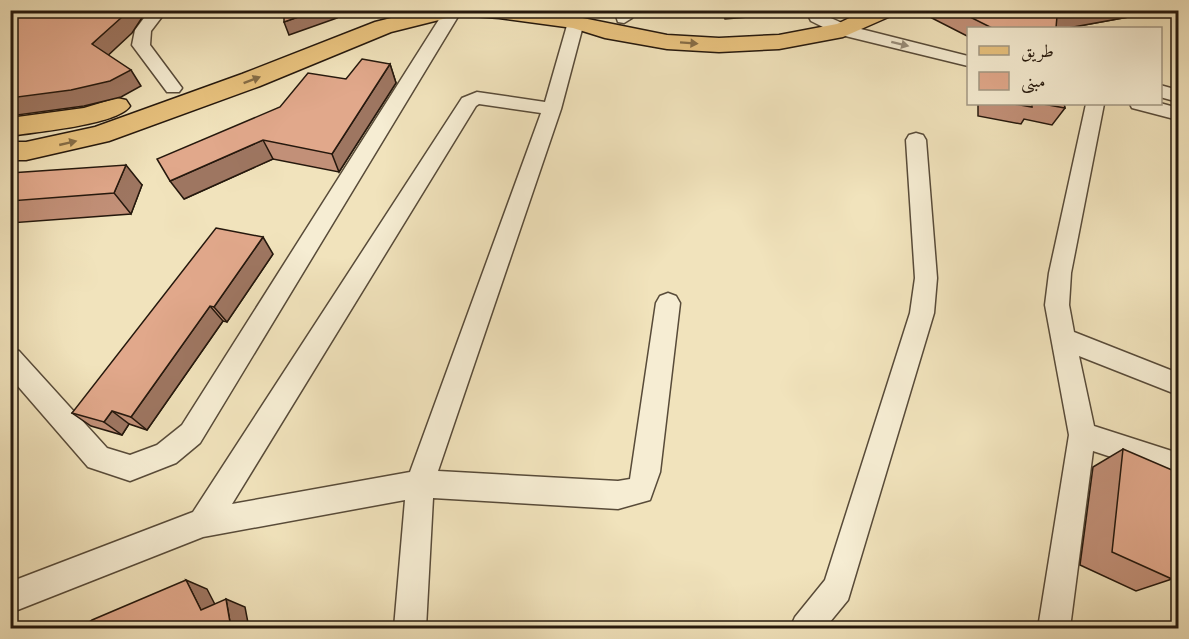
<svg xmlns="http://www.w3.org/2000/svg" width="1189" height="639" viewBox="0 0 1189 639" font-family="'IM FELL Double Pica',Amiri,serif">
	<rect width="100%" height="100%" fill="#f1e3bc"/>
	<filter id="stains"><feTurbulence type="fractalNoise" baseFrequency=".00333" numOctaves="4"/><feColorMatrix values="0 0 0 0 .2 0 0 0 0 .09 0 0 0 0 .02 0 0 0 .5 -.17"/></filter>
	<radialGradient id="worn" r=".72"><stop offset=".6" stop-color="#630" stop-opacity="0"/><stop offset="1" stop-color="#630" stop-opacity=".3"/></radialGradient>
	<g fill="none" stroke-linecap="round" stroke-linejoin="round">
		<!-- minor casing -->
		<g stroke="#584b39" stroke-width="3">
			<g id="minor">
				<path d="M150 10H167L151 31 150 45 182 88 179 92H167L132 45 135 30Z"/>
				<path d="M445 10H462L200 443 176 463 130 481 88 467 10 377V348L19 351 107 448 130 455 157 445 182 425Z"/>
				<path d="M614 10H630L632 18 624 23 618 22Z"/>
				<path d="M817 12 849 26 968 56V66L837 34 811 21 809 17 811 13Z"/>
				<path d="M576 17 584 22 561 109 438 471 618 481 630 479 656 303 660 296 668 293 676 296 680 303 660 472 650 500 618 509 433 498 426 628H394L405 500 203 537 10 613V582L193 512 462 98 477 92 545 102 568 22ZM479 104 541 113 410 472 232 504 476 106Z"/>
				<path d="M1160 85 1178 90V102L1160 97Z"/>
				<path d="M1160 103 1178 108V120L1132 108 1130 104Z"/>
				<path d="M1086 104H1104L1071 273 1069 305 1074 332 1178 373V395L1079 356 1094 426 1178 453V479L1093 451 1070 628H1038L1069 435 1045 305 1049 273Z"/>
				<path d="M916 133 923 135 926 140 937 278 934 313 848 600 825 628H790L795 617 825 580 910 313 915 278 906 140 909 135Z"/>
			</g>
		</g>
		<!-- primary casing -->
		<g stroke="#25180d" stroke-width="3">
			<g id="primary">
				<path d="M423 10H543L667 35 719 38 779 35 837 24 866 10H896L893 15 843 37 779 49 719 52 667 49 605 38 573 28 499 18 459 15 391 32 260 86 109 141 26 160H10V142H26L95 127 242 74 375 22Z"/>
				<path d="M117 98 126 100 130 106C118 125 34 132 10 136V118L84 108Z"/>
			</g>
		</g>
		<!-- minor -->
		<use href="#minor" fill="#f6edd3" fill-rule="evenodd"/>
		<!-- primary -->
		<use href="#primary" fill="#e8c27e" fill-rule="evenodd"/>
	</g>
	<!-- wall -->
	<g fill="#c29078" stroke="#25180d" stroke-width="1.5">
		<path d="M721 10H775L774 15 725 19Z"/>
		<path d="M920 10H1167L1068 28H969V37L920 12Z"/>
		<path d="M390 64 396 83 339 172 273 159 184 199 346 79Z"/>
		<path d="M978 104H1064L1065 108 1052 125 1024 119 1021 124 978 116Z"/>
		<path d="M10 173 142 185 131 214 10 223Z"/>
		<path d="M273 254 227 322 223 321 147 430 129 424 122 435 91 426 72 413Z"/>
		<path d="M1123 449 1172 579 1136 591 1080 565 1093 467Z"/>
	</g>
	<!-- shaded-wall -->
	<g fill="#9e7661" stroke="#25180d" stroke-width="1.5">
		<path d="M127 10H147L132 33 103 60 92 44Z"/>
		<path d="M318 10H334L337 18 289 35 284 22Z"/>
		<path d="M1089 10H1167L1068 28H1050L1057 16Z"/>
		<path d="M390 64 396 83 339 172 332 154Z"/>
		<path d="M131 70 141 86 121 97 84 106 10 116V98Z"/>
		<path d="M263 140 273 159 184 199 170 181Z"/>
		<path d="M126 165 142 185 131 214 114 193Z"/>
		<path d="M263 237 273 254 227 322 214 307Z"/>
		<path d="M210 306 223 321 147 430 131 417Z"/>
		<path d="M112 411 129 424 122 435 104 422Z"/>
		<path d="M10 485 15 495 10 498Z"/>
		<path d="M186 580 207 589 222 618 201 610Z"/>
		<path d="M226 599 245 607 249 628H231Z"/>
	</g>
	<!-- building -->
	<g fill="#e1a88b" stroke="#25180d" stroke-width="1.5">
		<path d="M10 10H127L122 17 92 44 131 70 110 81 71 90 10 98Z"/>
		<path d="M284 10H318L284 22Z"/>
		<path d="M956 10H1089L1057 16 1056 28H992Z"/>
		<path d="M362 59 390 64 332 154 263 140 170 181 157 159 280 107 308 73 346 79Z"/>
		<path d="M1014 104H1032V107Z"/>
		<path d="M1043 104H1064L1065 108Z"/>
		<path d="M126 165 114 193 10 201V173Z"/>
		<path d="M216 228 263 237 214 307 210 306 131 417 112 411 104 422 72 413Z"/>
		<path d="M1123 449 1179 473 1172 579 1112 552Z"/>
		<path d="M186 580 201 610 226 599 231 628H81L92 620Z"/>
	</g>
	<!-- one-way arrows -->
	<defs><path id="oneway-solid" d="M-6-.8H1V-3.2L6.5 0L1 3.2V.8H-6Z" transform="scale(1.5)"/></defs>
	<g fill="#866d46">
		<use href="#oneway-solid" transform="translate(689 43) rotate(4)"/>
		<use href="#oneway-solid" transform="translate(252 80) rotate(-21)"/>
		<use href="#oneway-solid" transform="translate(68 143) rotate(-13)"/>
	</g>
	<use fill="#988d7a" href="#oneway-solid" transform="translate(900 44) rotate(14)"/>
	<!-- margin -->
	<rect width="1189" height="639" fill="none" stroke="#f1e3bc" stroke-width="36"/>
	<rect x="12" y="12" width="1165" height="615" fill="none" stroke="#25180d" stroke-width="3"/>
	<rect x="18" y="18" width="1153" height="603" fill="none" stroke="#25180d" stroke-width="1.5"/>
	<!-- legend -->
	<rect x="967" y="27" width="195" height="78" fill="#f6edd3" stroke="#a29884" stroke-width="1.5"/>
	<rect x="979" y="46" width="30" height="9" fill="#e8c27e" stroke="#a29884" stroke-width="1.5"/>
	<text x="1021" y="57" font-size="18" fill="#25180d">طريق</text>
	<rect x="979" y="72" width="30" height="18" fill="#e1a88b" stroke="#a29884" stroke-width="1.5"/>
	<text x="1021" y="87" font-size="18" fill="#25180d">مبنى</text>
	<rect width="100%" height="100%" filter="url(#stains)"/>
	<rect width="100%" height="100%" fill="url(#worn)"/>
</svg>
